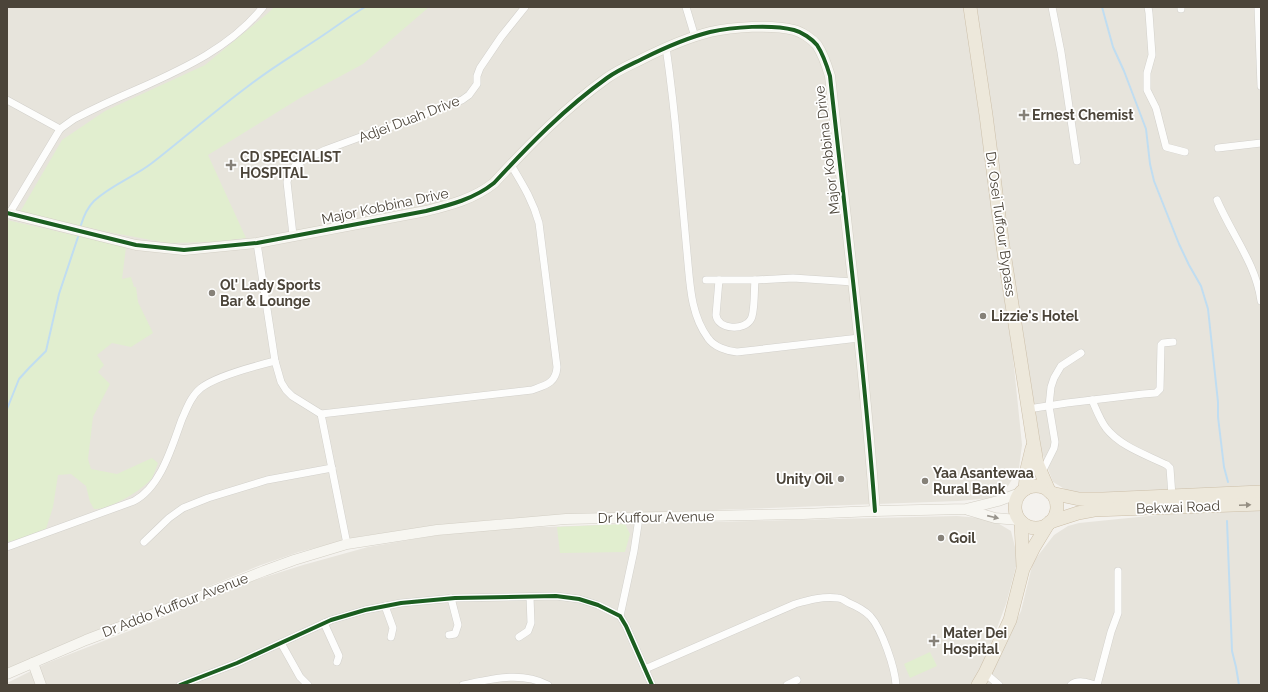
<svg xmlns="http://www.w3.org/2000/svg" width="1268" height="692" viewBox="0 0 1268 692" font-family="Raleway,sans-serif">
	<rect width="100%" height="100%" fill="#f4f2ee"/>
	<!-- residential -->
	<g fill="#e7e4dc">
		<path d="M7 7H964L1013 357 1022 445 1019 468 1008 486 993 498 958 501 660 512 500 519 362 536 299 552 261 565 7 669Z"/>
		<path d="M973 7H1261V490L1073 494 1053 482 1038 442 1023 331 1002 206Z"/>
		<path d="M1261 510V685H981L1006 642 1021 611 1033 562 1054 535 1068 526 1079 523 1198 511Z"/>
		<path d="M957 516 991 519 1011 531 1018 559 1006 604 980 673 973 685H7V683L47 663 165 617 240 585 303 565 368 547 439 535 516 528 625 524Z"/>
	</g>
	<!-- green -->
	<g fill="#e1eecf">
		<path d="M274 7H429L363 64 300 98 208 155 246 238 213 242 167 243 108 232 20 212 62 140 105 111 205 65 268 13Z"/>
		<path d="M7 220 126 247 122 279 131 277 134 287H136L138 302 153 333 131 347 112 343 97 355 104 365 98 372 110 384 93 417 88 459 91 469 117 474 152 458 158 463C156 468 154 474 152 478 143 490 109 510 94 509L90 502 86 486 71 474 58 475 53 507 46 529 15 541 7 542Z"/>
		<path d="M625 524 630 534 625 552 560 553 557 527Z"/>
		<path d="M930 652 937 666 910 678 904 664Z"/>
	</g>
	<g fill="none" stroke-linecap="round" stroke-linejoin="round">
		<!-- stream -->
		<g stroke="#c0ddf1" stroke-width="2">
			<path d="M1102 7 1113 47 1124 71 1146 129 1150 164 1154 181 1179 244 1189 265 1201 286 1208 309 1218 402V417L1224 467 1228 482"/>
			<path d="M81 225C84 215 87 208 94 201 111 185 134 177 152 163 184 138 215 111 247 87 271 68 297 53 322 36 337 26 350 16 365 7"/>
			<path d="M7 409 19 379 29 368 46 351 59 294 78 237"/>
			<path d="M1227 521 1232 651 1236 667 1239 685"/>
		</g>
		<!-- street casing -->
		<g stroke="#d2d0cb" stroke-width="8">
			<g id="street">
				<path d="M686 7 695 37"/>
				<path d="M1052 7 1061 52 1077 161"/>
				<path d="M1148 7 1149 13 1152 55 1147 73V90L1156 108 1166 147 1185 152"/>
				<path d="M1181 7V9"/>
				<path d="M1258 7 1261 86"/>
				<path d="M666 47C671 82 675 118 678 153 681 187 684 220 687 253 690 282 690 314 708 338 714 347 727 351 737 352L859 338"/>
				<path d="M7 100 60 129"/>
				<path d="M1218 148 1261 143"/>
				<path d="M1217 200C1232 235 1256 264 1261 301"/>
				<path d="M9 214 60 129 74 119C95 108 117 98 138 89 185 68 231 47 263 7"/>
				<path d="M293 235 287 182 289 175 292 170 296 165 302 161 325 150 374 132 396 125 462 100 469 95 477 84V76L480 68 501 37 525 7"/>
				<path d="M257 243 275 361 281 382 286 390 292 396 321 414 347 544"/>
				<path d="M706 280H755L793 278 853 282"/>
				<path d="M719 280 716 315C718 330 745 331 751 319 755 312 754 289 755 280"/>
				<path d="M1092 400C1096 409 1100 420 1106 428 1121 447 1147 455 1167 465L1170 468 1172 496"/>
				<path d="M1028 409 1067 403 1143 394 1156 393 1160 389 1161 345 1163 343 1173 342"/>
				<path d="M321 414 532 390C546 385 556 383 557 367L539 223C533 201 523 185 511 165"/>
				<path d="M1044 468 1054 448 1055 442 1049 406 1051 387 1054 378 1061 366 1081 353"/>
				<path d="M144 542 169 518 183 508 208 498 267 480 332 468"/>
				<path d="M7 547 134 501C161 487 172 446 182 419 187 408 191 396 201 388 216 376 255 366 275 361"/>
				<path d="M385 606 393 628 391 637"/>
				<path d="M620 616 634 551 639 518"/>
				<path d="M324 623 339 656 337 662"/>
				<path d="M449 635 455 634 458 625 451 598"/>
				<path d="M519 637 528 631 531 623 530 597"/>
				<path d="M281 643 300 677 308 685"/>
				<path d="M645 669 795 604C809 600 823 596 838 598 842 598 845 601 849 603 856 606 864 610 870 616 882 629 895 668 896 685"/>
				<path d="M985 673 999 685"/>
				<path d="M180 685 237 663 331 620 365 610 401 603 455 598 556 596 579 599 598 605 620 616 626 626 652 685"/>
				<path d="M463 685C492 679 521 671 548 685"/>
				<path d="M787 685 797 680"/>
				<path d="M1071 685C1078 679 1087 683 1096 685"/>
				<path d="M1097 685 1111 632 1118 613V571"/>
			</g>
		</g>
		<!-- secondary casing -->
		<g stroke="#d3cfc5" stroke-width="11">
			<g id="secondary">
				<path d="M7 213 136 245 184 250 257 243 426 211C450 205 474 199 494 183 529 145 565 108 607 78 618 70 630 65 642 59 664 48 686 38 710 32 732 27 772 24 794 30 802 32 812 39 817 45 823 54 827 66 830 76 846 221 864 365 875 511"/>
				<path d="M968 510 995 518 1019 520"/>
				<path d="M33 663 41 685"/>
				<path d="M7 674 86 640 183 603 264 571 294 560 347 544 437 530 566 519 803 514 875 511 966 509 998 501 1020 493"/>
			</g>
		</g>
		<!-- highway casing -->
		<g stroke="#ccbfa9" stroke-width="14">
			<g id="highway">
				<path d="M970 7 986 115 1002 240 1033 440 1037 463 1049 491"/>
				<circle cx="1036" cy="507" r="21"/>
				<path d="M1025 489 1027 469 1032 448"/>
				<path d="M1051 493 1079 499H1103L1261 492"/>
				<path d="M1021 522 1023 567"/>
				<path d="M1050 522 1078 513 1094 510 1261 504"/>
				<path d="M978 685 985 673 1010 620 1023 569 1034 547 1048 524"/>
			</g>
		</g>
		<!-- street -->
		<use href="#street" stroke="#fdfdfc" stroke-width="7"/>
		<!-- secondary -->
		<use href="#secondary" stroke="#f7f6f1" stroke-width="10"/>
		<!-- highway -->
		<use href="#highway" stroke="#ede8db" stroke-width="13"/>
		<!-- cycleway casing -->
		<g stroke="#fff" stroke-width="6">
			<g id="cycleway">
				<path d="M7 213 136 245 184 250 257 243 426 211C450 205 474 199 494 183 529 145 565 108 607 78 618 70 630 65 642 59 664 48 686 38 710 32 732 27 772 24 794 30 802 32 812 39 817 45 823 54 827 66 830 76 846 221 864 365 875 511"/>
				<path d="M180 685 237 663 331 620 365 610 401 603 455 598 556 596 579 599 598 605 620 616 626 626 652 685"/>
			</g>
		</g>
		<!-- cycleway -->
		<use href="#cycleway" stroke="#1b5e20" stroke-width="4"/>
	</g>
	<!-- one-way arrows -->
	<defs><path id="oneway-solid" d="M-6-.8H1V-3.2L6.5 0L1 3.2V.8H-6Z"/></defs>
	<use fill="#948e82" href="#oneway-solid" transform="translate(1245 505) rotate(-2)"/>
	<use fill="#98948c" href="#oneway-solid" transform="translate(993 517) rotate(13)"/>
	<!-- markers -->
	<g fill="#868178" stroke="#fff" stroke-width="1.5">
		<path d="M1022 109h4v4h4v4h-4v4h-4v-4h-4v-4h4z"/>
		<path d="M229 159h4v4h4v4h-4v4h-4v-4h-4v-4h4z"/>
		<circle cx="212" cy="293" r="4"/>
		<circle cx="983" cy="316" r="4"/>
		<circle cx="841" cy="479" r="4"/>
		<circle cx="925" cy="481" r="4"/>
		<circle cx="941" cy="538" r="4"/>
		<path d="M932 635h4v4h4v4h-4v4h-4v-4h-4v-4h4z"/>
	</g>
	<g text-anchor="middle" stroke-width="3.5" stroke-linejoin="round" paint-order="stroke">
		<!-- poi labels -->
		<g font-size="14" font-weight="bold" fill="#4b4439" stroke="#fff" text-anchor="start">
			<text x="1032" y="120">Ernest Chemist</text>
			<text x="240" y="162">CD SPECIALIST<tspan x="240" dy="16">HOSPITAL</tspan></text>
			<text x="220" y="290">Ol' Lady Sports<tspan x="220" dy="16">Bar &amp; Lounge</tspan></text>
			<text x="991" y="321">Lizzie's Hotel</text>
			<text x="933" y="478">Yaa Asantewaa<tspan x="933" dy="16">Rural Bank</tspan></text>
			<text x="833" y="484" text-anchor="end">Unity Oil</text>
			<text x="949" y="543">Goil</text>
			<text x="943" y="638">Mater Dei<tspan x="943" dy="16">Hospital</tspan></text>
		</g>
		<!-- street labels -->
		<g font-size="14" fill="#4b4439" stroke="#fff">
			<text transform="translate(409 119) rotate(-21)" y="5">Adjei Duah Drive</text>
			<text transform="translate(827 150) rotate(-97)" y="5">Major Kobbina Drive</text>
			<text transform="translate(385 206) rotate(-12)" y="5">Major Kobbina Drive</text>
			<text transform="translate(1001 224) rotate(82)" y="5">Dr. Osei Tuffour Bypass</text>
			<text transform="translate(1178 507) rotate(-2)" y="5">Bekwai Road</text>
			<text transform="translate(656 517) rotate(-1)" y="5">Dr Kuffour Avenue</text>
			<text transform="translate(175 605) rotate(-21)" y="5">Dr Addo Kuffour Avenue</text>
		</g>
	</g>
	<!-- border -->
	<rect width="1268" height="692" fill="none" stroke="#4b4439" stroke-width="16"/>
</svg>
